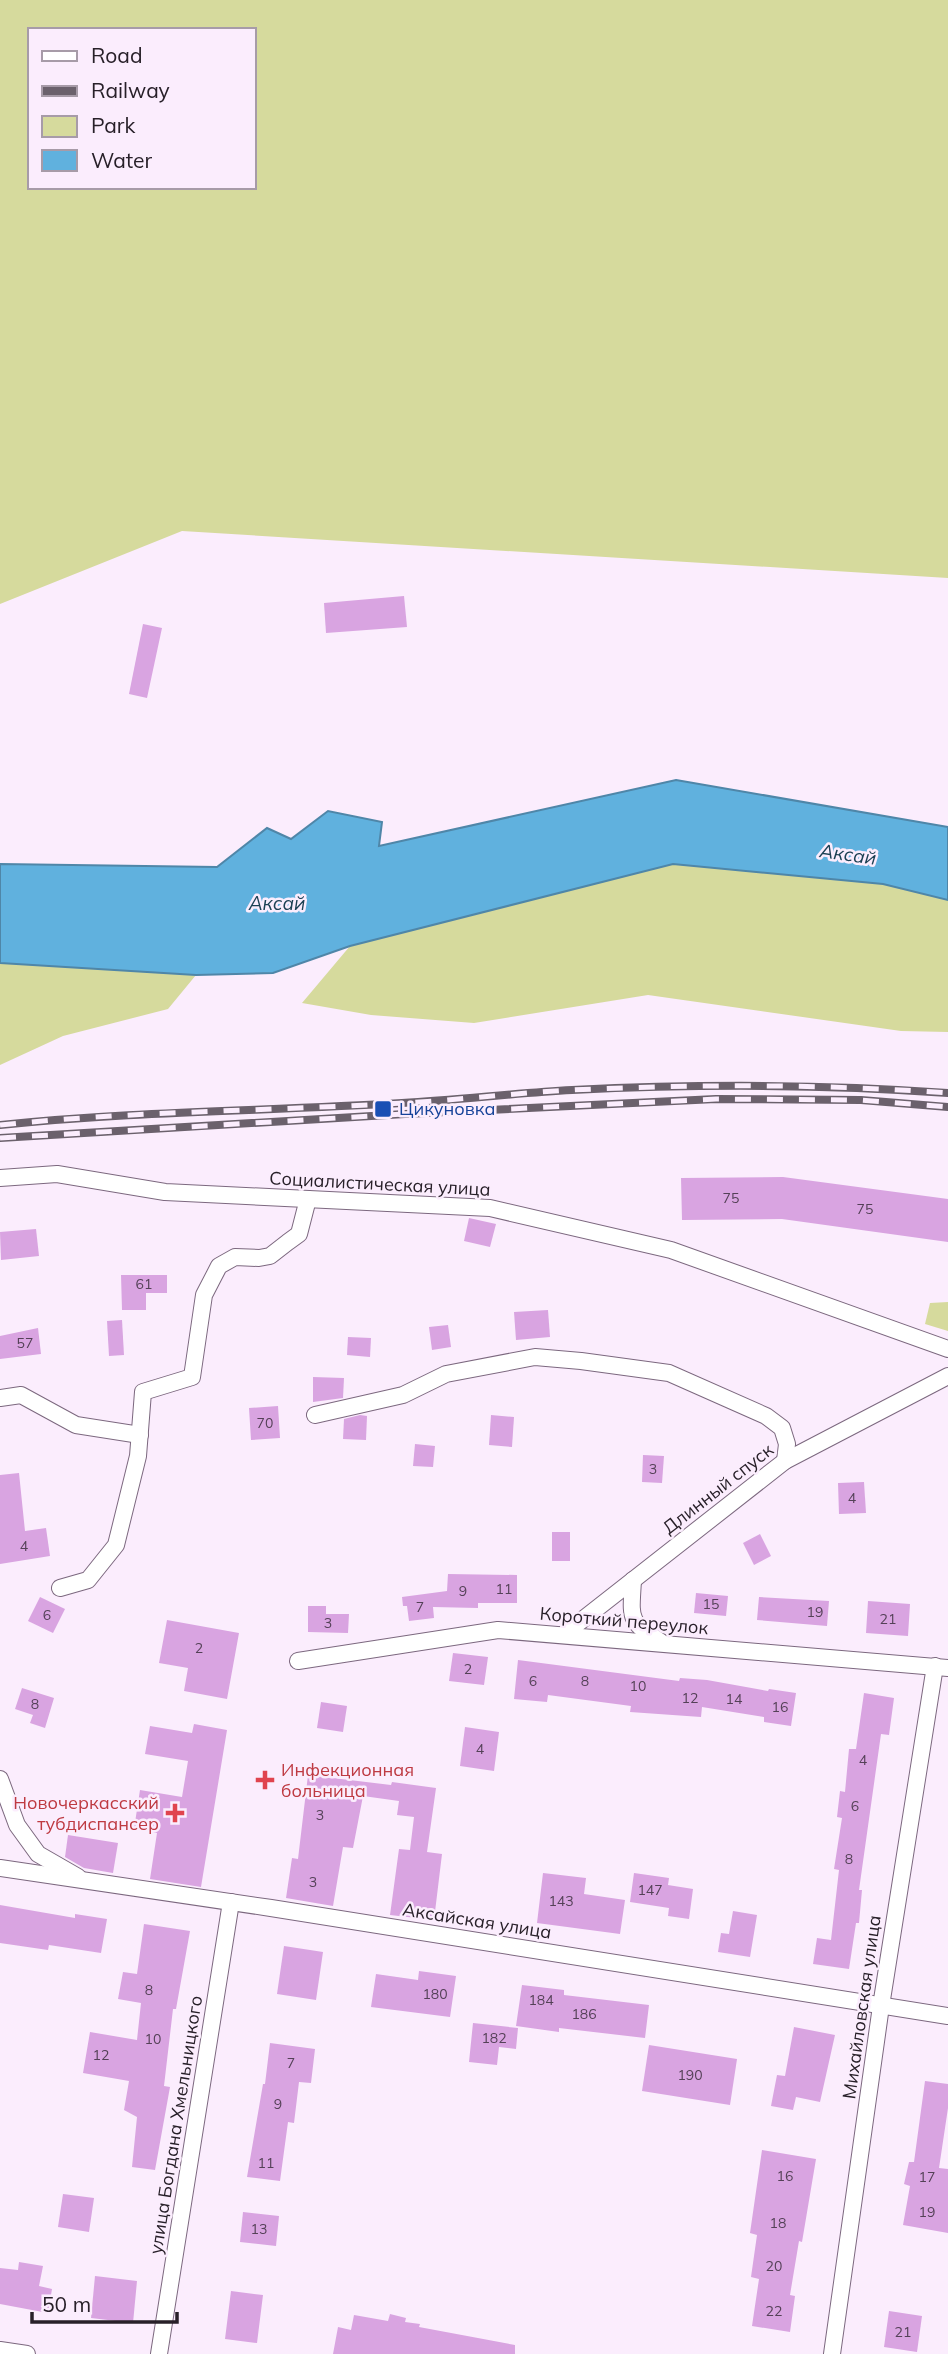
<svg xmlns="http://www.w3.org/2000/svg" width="948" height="2354" viewBox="0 0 948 2354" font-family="Mulish,sans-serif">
	<rect width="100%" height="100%" fill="#fbedfd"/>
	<!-- green -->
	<g fill="#d6da9d" fill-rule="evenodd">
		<path d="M0 0H948V578L182 531 0 604ZM30 30H254V187H30Z"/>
		<path d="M673 864 883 884 948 900V1032L901 1031 648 995 474 1023 371 1015 302 1003 350 946Z"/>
		<path d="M0 963 196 975 168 1009 63 1036 0 1065Z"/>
		<path d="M948 1302V1331L925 1324 930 1303Z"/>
	</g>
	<!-- water -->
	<path fill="#60b1de" stroke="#4f86a8" stroke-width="2" d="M676 780 948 827V900L883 884 673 864 350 946 273 973 196 975 0 963V864L217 867 267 828 291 839 328 811 382 822 379 846Z"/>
	<!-- building -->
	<g fill="#d9a4e1">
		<path d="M404 596 407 627 326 633 324 603Z"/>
		<path d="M143 624 162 628 147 698 129 694Z"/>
		<path d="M783 1177 948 1199V1242L782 1219 682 1220 681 1178Z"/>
		<path d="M469 1218 496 1224 490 1247 464 1241Z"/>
		<path d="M36 1229 39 1256 1 1260 0 1232Z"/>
		<path d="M121 1275H167V1293H146V1310H122Z"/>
		<path d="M548 1310 550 1337 516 1340 514 1312Z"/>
		<path d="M122 1320 124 1355 109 1356 107 1321Z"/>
		<path d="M448 1325 451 1347 432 1350 429 1327Z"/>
		<path d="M38 1328 41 1354 0 1359V1336Z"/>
		<path d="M348 1337 371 1338 370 1357 347 1355Z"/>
		<path d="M313 1377 344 1378 343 1398 313 1402Z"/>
		<path d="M278 1406 280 1438 251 1440 249 1408Z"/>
		<path d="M360 1415 367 1416 366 1440 343 1439 344 1419Z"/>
		<path d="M491 1415 514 1417 512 1447 489 1445Z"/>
		<path d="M415 1444 435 1446 433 1467 413 1466Z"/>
		<path d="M643 1455 664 1456 662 1483 642 1482Z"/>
		<path d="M19 1473 25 1531 46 1528 50 1556 0 1564V1475Z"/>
		<path d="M864 1482 866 1513 839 1514 838 1483Z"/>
		<rect x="552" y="1532" width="18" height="29"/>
		<path d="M760 1534 771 1556 754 1565 743 1543Z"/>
		<path d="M448 1574 517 1575V1603H478V1608L433 1607 434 1618 409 1621 407 1606H403L402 1597 447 1591Z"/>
		<path d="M696 1593 728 1596 726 1616 694 1613Z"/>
		<path d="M40 1597 65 1609 53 1633 28 1621Z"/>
		<path d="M759 1597 829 1601 827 1626 757 1620Z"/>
		<path d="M868 1601 910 1604 908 1636 866 1633Z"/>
		<path d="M308 1606H326V1614H349L348 1633 308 1632Z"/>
		<path d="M167 1620 239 1633 227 1699 184 1691 188 1668 159 1663Z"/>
		<path d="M453 1653 488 1657 484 1685 449 1681Z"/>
		<path d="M518 1660 679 1681 680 1678 707 1680 768 1691 769 1689 796 1693 791 1726 764 1722V1717L702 1707 701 1717 630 1712 631 1706 548 1695 547 1702 514 1699Z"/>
		<path d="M22 1688 54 1698 45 1728 30 1723 33 1715 15 1709Z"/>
		<path d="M864 1693 894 1698 889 1735 881 1734 859 1890H862L859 1923H856L849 1969 813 1964 817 1938 831 1940 839 1870 834 1869 842 1818 837 1817 840 1791 845 1792 849 1749H856Z"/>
		<path d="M321 1702 347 1706 343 1732 317 1728Z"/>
		<path d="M194 1724 227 1730 201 1887 150 1879 157 1833 134 1829 140 1790 182 1797 188 1761 145 1754 150 1726 192 1733Z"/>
		<path d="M465 1727 499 1732 494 1771 460 1766Z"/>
		<path d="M308 1775 391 1785 392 1782 436 1788 427 1852 442 1854 434 1920 390 1915 399 1849 410 1850 414 1817 397 1815 399 1801 363 1796 353 1848 343 1847 333 1906 286 1898 292 1858 298 1859Z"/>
		<path d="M68 1835 118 1843 113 1873 84 1868 65 1857Z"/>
		<path d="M543 1873 586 1878 584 1894 625 1900 620 1934 537 1923Z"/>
		<path d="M634 1873 669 1878 668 1885 693 1889 689 1919 668 1916 669 1908 630 1902Z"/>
		<path d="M0 1905 75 1918V1914L107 1919 101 1953 49 1945 48 1950 0 1943Z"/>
		<path d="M733 1911 757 1915 750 1957 718 1952 721 1933 729 1934Z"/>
		<path d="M144 1924 190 1931 176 2009H173L164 2086 170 2087 155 2170 132 2167 137 2117 124 2110 129 2081 83 2073 90 2032 137 2040 141 2003 118 1999 123 1972 137 1974Z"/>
		<path d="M284 1946 323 1952 316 2000 277 1994Z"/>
		<path d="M419 1971 456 1976 450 2017 371 2007 376 1974 418 1980Z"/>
		<path d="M522 1985 564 1990V1995L649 2005 645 2038 559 2028V2032L516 2026Z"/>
		<path d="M473 2023 518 2028 516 2049 499 2047 497 2065 469 2062Z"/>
		<path d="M794 2027 835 2035 820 2102 796 2097 793 2110 771 2106 777 2075 785 2076Z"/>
		<path d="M270 2043 315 2049 311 2083 299 2082 294 2123 288 2122 280 2181 247 2177 263 2084H265Z"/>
		<path d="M649 2045 737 2059 730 2105 642 2091Z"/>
		<path d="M925 2081 948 2084V2108L939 2168 948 2169V2233L903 2225 910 2186 904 2184 909 2162H914Z"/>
		<path d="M762 2150 816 2159 802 2242 799 2241 790 2295 795 2296 790 2332 752 2326 759 2279 751 2277 757 2235 750 2233Z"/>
		<path d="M63 2194 94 2198 89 2232 58 2227Z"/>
		<path d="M243 2212 279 2216 276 2246 240 2242Z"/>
		<path d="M19 2262 43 2266 39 2286 52 2289 48 2313 0 2304V2268L18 2270Z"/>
		<path d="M95 2276 137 2281 133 2323 91 2318Z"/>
		<path d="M231 2291 263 2295 257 2343 225 2339Z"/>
		<path d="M889 2311 922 2316 917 2352 884 2347Z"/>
		<path d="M390 2314 406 2318 405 2322 420 2324 419 2327 515 2345V2354H333L338 2327 351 2330 354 2315 388 2321Z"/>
	</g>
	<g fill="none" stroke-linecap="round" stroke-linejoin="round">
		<!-- street casing -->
		<g stroke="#7c687f" stroke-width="18">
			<g id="street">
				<path d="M0 1178 57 1174 165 1192 490 1208 671 1250 948 1349"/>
				<path d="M0 1398 21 1395 76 1425 140 1435"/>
				<path d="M315 1415 403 1395 446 1374 535 1357 581 1361 669 1373 766 1416 782 1428 787 1444 785 1461"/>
				<path d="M633 1580C631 1618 627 1621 661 1642"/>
				<path d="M60 1588 88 1580 116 1545 138 1456 143 1392 192 1377 204 1295 219 1266 235 1257 259 1258 270 1256 288 1242 299 1234 308 1199"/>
				<path d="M563 1635 785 1461 948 1376"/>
				<path d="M298 1661 498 1630 948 1668"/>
				<path d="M0 1779 17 1825 38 1854 78 1877"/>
				<path d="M0 1868 271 1908 948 2016"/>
				<path d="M0 2350 27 2354"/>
				<path d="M159 2354 231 1902"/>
				<path d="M832 2354 881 2006 935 1666"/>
			</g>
		</g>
		<!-- street -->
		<use href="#street" stroke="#fff" stroke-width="16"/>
		<!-- rail casing -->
		<g stroke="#6b616c" stroke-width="8">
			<g id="rail">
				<path d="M0 1125C134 1111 269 1111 402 1103 459 1100 515 1093 572 1090 697 1084 823 1084 948 1093"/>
				<path d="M0 1138 405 1114 716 1099 861 1100 948 1107"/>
			</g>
		</g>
		<!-- rail -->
		<use href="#rail" stroke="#fbedfd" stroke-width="5" stroke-dasharray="16" stroke-linecap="butt"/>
	</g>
	<!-- markers -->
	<rect fill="#1a4fb4" stroke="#fbedfd" stroke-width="2.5" x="374" y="1100" width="18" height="18" rx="3.5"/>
	<g fill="#e0444e" stroke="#fbedfd" stroke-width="2.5">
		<path d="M261.5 1769.5h7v7h7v7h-7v7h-7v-7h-7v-7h7z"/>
		<path d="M171.5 1802.5h7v7h7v7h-7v7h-7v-7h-7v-7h7z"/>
	</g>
	<g text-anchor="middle" stroke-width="5" stroke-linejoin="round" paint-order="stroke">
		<!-- number labels -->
		<g font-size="14" fill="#544157">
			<text x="731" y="1203">75</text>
			<text x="865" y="1214">75</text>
			<text x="144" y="1289">61</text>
			<text x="25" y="1348">57</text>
			<text x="265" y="1428">70</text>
			<text x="653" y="1474">3</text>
			<text x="852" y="1503">4</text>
			<text x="24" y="1551">4</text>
			<text x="504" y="1594">11</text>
			<text x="463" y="1596">9</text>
			<text x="711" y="1609">15</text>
			<text x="420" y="1612">7</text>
			<text x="815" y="1617">19</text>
			<text x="47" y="1620">6</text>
			<text x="888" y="1624">21</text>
			<text x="328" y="1628">3</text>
			<text x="199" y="1653">2</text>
			<text x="468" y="1674">2</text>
			<text x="533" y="1686">6</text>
			<text x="585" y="1686">8</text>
			<text x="638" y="1691">10</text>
			<text x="690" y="1703">12</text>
			<text x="734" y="1704">14</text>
			<text x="35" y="1709">8</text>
			<text x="780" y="1712">16</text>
			<text x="480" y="1754">4</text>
			<text x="863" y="1765">4</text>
			<text x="855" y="1811">6</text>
			<text x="320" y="1820">3</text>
			<text x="849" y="1864">8</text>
			<text x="313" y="1887">3</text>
			<text x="650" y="1895">147</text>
			<text x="561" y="1906">143</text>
			<text x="149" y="1995">8</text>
			<text x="435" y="1999">180</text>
			<text x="541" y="2005">184</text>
			<text x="584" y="2019">186</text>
			<text x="494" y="2043">182</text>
			<text x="153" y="2044">10</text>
			<text x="101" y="2060">12</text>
			<text x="291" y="2068">7</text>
			<text x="690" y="2080">190</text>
			<text x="278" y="2109">9</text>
			<text x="266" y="2168">11</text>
			<text x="785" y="2181">16</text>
			<text x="927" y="2182">17</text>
			<text x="927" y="2217">19</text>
			<text x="778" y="2228">18</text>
			<text x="259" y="2234">13</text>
			<text x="774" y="2271">20</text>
			<text x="774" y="2316">22</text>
			<text x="903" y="2337">21</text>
		</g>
		<!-- transit labels -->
		<g font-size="18" fill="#164399" stroke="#fbedfd" text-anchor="start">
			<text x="399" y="1115">Цикуновка</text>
		</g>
		<!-- street labels -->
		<g font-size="18" fill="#282029" stroke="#fbedfd">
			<text transform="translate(380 1184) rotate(3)" y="6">Социалистическая улица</text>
			<text transform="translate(718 1489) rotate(-38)" y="6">Длинный спуск</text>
			<text transform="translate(624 1621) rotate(5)" y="6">Короткий переулок</text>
			<text transform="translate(477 1921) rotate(9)" y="6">Аксайская улица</text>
			<text transform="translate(862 2007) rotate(-82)" y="6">Михайловская улица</text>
			<text transform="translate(176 2125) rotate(-81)" y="6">улица Богдана Хмельницкого</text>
		</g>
		<!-- health labels -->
		<g font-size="18" fill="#be3a42" stroke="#fbedfd" text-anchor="start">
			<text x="281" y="1776">Инфекционная<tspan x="281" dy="21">больница</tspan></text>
			<text x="159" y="1809" text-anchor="end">Новочеркасский<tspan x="159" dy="21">тубдиспансер</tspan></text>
		</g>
		<!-- water labels -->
		<g font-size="19" font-style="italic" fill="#1d4154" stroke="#fbedfd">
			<text transform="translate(848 854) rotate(8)" y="7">Аксай</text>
			<text x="277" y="910">Аксай</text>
		</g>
	</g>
	<!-- legend -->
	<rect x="28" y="28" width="228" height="161" fill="#fbedfd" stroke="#a79ba8" stroke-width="2"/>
	<rect x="42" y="51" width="35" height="10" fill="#ffffff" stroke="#a79ba8" stroke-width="2"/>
	<text x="91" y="63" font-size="21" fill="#282029">Road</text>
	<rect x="42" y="86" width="35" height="10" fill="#6b616c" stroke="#a79ba8" stroke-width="2"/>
	<text x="91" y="98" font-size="21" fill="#282029">Railway</text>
	<rect x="42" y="116" width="35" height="21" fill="#d6da9d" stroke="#a79ba8" stroke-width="2"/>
	<text x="91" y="133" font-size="21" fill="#282029">Park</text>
	<rect x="42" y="150" width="35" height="21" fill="#60b1de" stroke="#a79ba8" stroke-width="2"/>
	<text x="91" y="168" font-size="21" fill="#282029">Water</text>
	<!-- scale -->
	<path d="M32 2312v10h145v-10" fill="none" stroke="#282029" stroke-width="3.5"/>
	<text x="42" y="2312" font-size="21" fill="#282029" stroke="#fbedfd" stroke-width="5" paint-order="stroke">50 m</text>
</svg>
